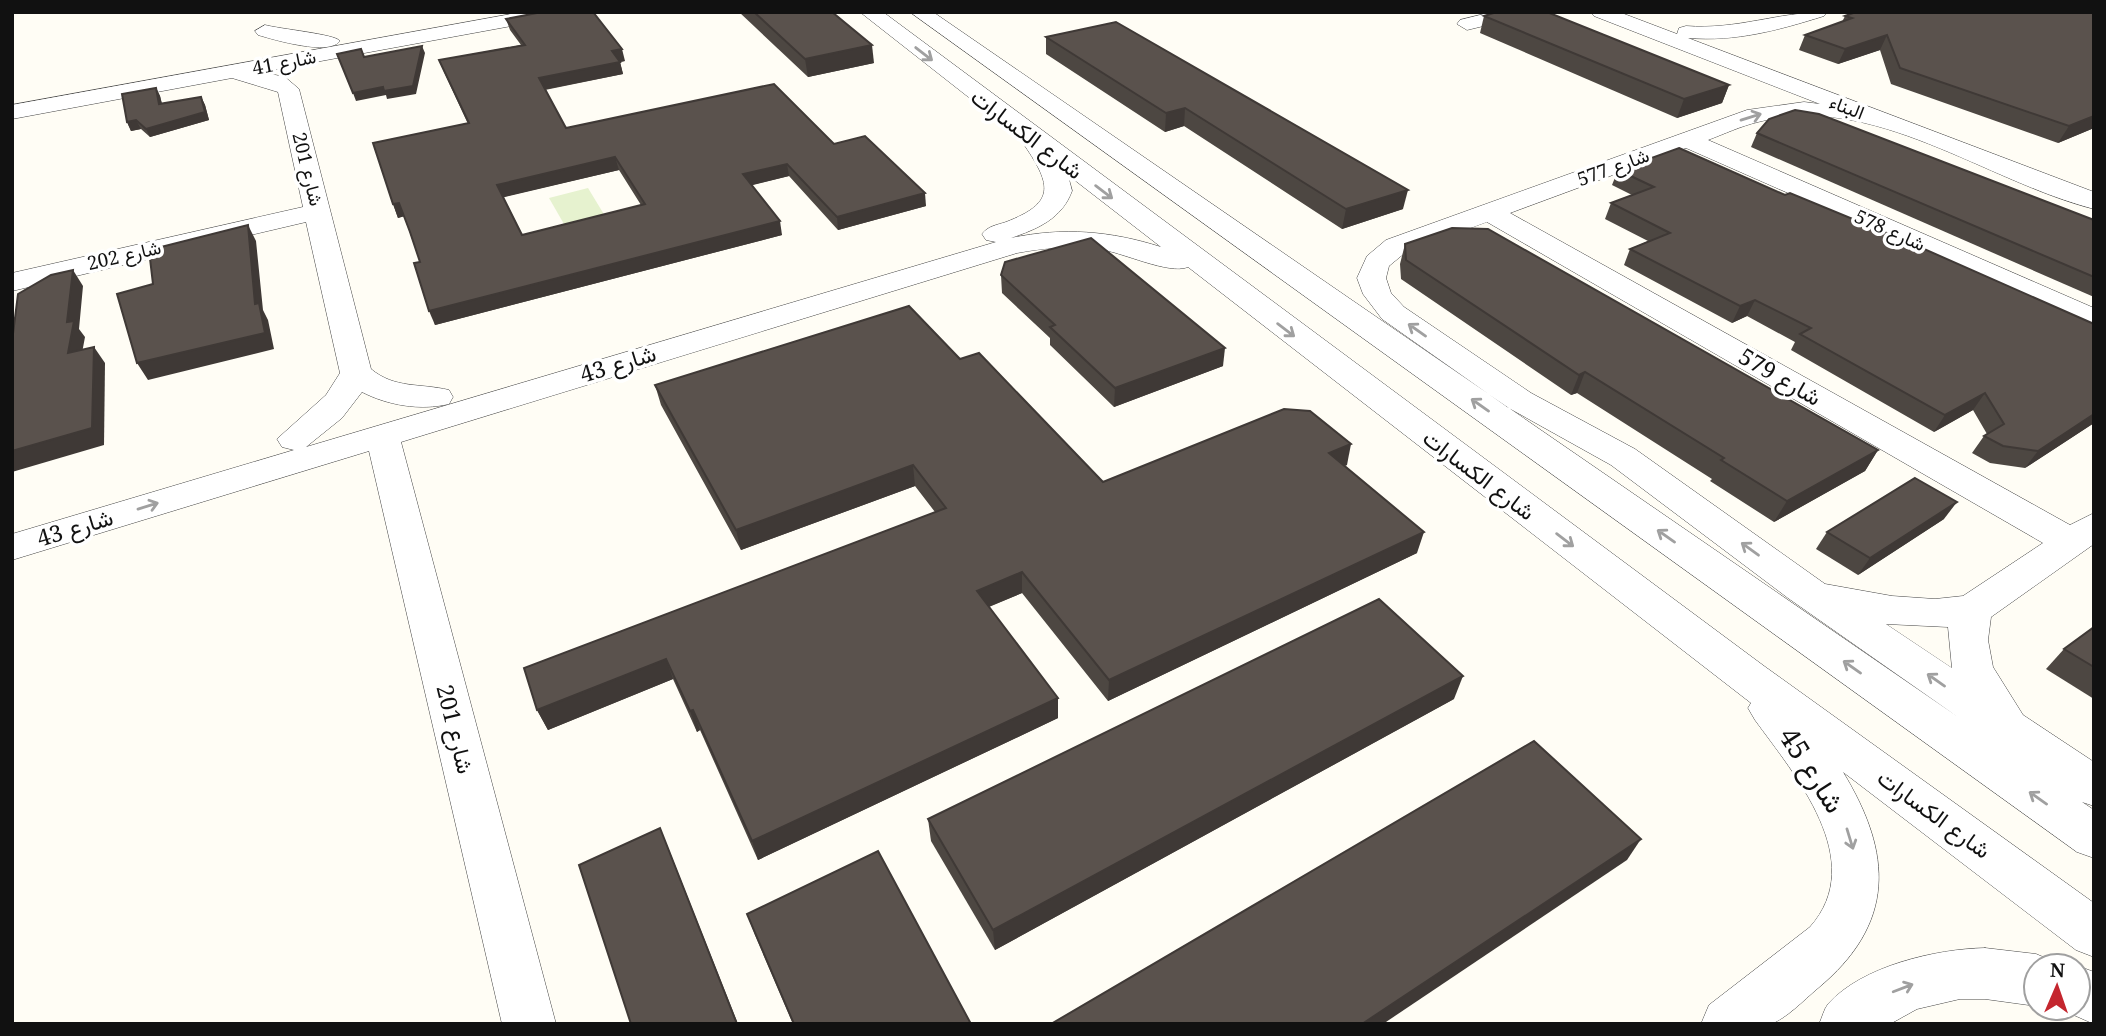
<svg xmlns="http://www.w3.org/2000/svg" width="2106" height="1036" viewBox="0 0 2106 1036" font-family="'Noto Serif',Vazirmatn,serif">
	<rect width="100%" height="100%" fill="#fffdf5"/>
	<!-- pitch -->
	<path fill="#e6f2cf" d="M588 188 608 221 568 231 549 198Z"/>
	<g fill="none" stroke-linecap="round" stroke-linejoin="round">
		<!-- minor casing -->
		<g stroke="#444" stroke-width="1">
			<g id="minor">
				<path d="M522 12H565L555 18 261 72 285 77 299 89 371 369C395 389 420 383 449 390L453 397 449 404C420 411 387 405 362 392L342 418 306 447 996 242 986 240 982 234C988 226 997 225 1006 222 1055 203 1052 186 1025 146L1027 143 860 12H883L1764 666 2094 903V957L2076 950 1843 772C1893 854 1896 924 1817 989 1805 999 1785 1020 1770 1024 1750 1028 1722 1024 1701 1024L1709 1005 1810 927C1869 861 1795 775 1755 720L1748 708 1751 703 1188 267C1169 275 1122 252 1099 249 1071 245 1044 248 1017 253L401 442 556 1024H502L369 451 12 560V534L304 447 294 450 282 447 277 439 326 395 340 373 306 222 12 291V273L303 207 278 92 232 78 12 119V105ZM1068 175 1161 247C1111 231 1063 227 1011 238 1037 229 1062 219 1072 191Z"/>
				<path d="M910 12H933L1958 717 1788 598 1611 465 1507 407 1382 319 1363 294 1357 278 1367 256 1386 240 1747 110 1804 102 1820 104 1594 16 1591 12H1619L1677 34 1679 28 1686 26C1738 30 1777 12 1827 12L1824 16C1779 30 1736 42 1688 38L2094 192V209C1987 182 1872 91 1758 122 1741 126 1724 134 1708 140L2094 308V328L1686 148 1510 213 2070 525 2094 513V544L1991 617 1988 640 1993 667 2023 715 2094 762V806L2082 802 2094 810V858L2077 852ZM1487 222 2043 543 1963 596 1935 599 1892 596 1825 584 1635 449 1531 393 1404 307 1391 293 1386 278 1389 266 1406 252ZM1886 624 1948 627 1952 668Z"/>
				<path d="M1492 12H1528L1525 16 1467 30 1457 24 1460 20Z"/>
				<path d="M265 25C279 29 335 34 340 41 329 56 275 40 258 35L255 31Z"/>
				<path d="M1985 948 2036 954 2055 962 2056 966H2036V1006L1985 999H1960L1917 1009 1890 1024H1819C1822 1018 1824 1009 1828 1004 1862 966 1936 949 1985 948Z"/>
				<path d="M2078 966 2094 972V1024L2058 1008H2078Z"/>
			</g>
		</g>
		<!-- minor -->
		<use href="#minor" fill="#fff" fill-rule="evenodd"/>
	</g>
	<!-- wall -->
	<g fill="#4d4742" fill-rule="evenodd">
		<path d="M739 12H832L874 63 808 77Z"/>
		<path d="M2094 12V128L2058 143 1891 84 1880 50 1838 64 1799 50 1805 35 1842 22 1845 16Z"/>
		<path d="M1484 16 1729 85 1722 103 1677 118 1480 33Z"/>
		<path d="M506 19 625 61 620 62 623 74 545 90 566 128 834 144 926 206 838 230 789 176 751 185 782 235 435 325 420 262 404 216 398 218 393 204 468 124 444 72 439 60 521 45 510 30ZM619 170 641 205 522 235 503 197Z"/>
		<path d="M1046 37 1403 209 1342 229 1184 126 1165 132 1046 54Z"/>
		<path d="M156 88 160 96 162 104 201 97 205 105 209 120 150 137 141 129 131 131 127 122Z"/>
		<path d="M1757 133 2094 220V297L1751 147Z"/>
		<path d="M1679 148 2094 423 2025 468 1990 463 1972 453 1984 436 1987 434 1973 410 1934 432 1791 350 1795 342 1747 316 1732 323 1624 265 1630 249 1648 241 1605 219 1611 203 1632 195 1612 185 1618 170Z"/>
		<path d="M1405 244 1878 450 1865 471 1774 522 1710 481 1712 479 1577 393 1571 395 1401 279 1400 264Z"/>
		<path d="M1001 275 1223 366 1114 407 1050 345V338L1002 293Z"/>
		<path d="M960 359 1103 482 1347 465 1344 466 1417 553 1108 701 1022 593 989 607 1058 718 758 860 700 730 697 732 673 679 548 730 537 710 935 512 915 486 741 550 661 405 655 385Z"/>
		<path d="M1944 519 1858 575 1816 549 1827 532Z"/>
		<path d="M2094 627V699L2046 669 2064 649Z"/>
		<path d="M1454 699 995 950 931 841 928 819Z"/>
		<path d="M747 914 971 1024H793L755 935Z"/>
	</g>
	<!-- shaded-wall -->
	<g fill="#3f3936">
		<path d="M1887 35 1880 50 1838 64 1845 49Z"/>
		<path d="M872 45 874 63 808 77 805 59Z"/>
		<path d="M422 46 425 53 416 94 387 99 386 95 356 101 353 93 383 87Z"/>
		<path d="M622 49 625 61 615 63 612 51Z"/>
		<path d="M620 62 623 74 542 90 539 78Z"/>
		<path d="M1729 85 1722 103 1677 118 1684 99Z"/>
		<path d="M156 88 160 96 164 113 159 104Z"/>
		<path d="M201 97 205 105 209 120 150 137 146 129Z"/>
		<path d="M1185 108 1184 126 1165 132 1166 113Z"/>
		<path d="M2094 116V128L2058 143 2069 126Z"/>
		<path d="M136 120 141 129 131 131 127 122Z"/>
		<path d="M615 157 619 170 501 198 497 185Z"/>
		<path d="M787 164 789 176 745 187 743 174Z"/>
		<path d="M1408 190 1403 209 1342 229 1346 209Z"/>
		<path d="M925 193 926 206 838 230 837 217Z"/>
		<path d="M399 203 405 216 398 218 393 204Z"/>
		<path d="M780 221 782 235 435 325 429 311Z"/>
		<path d="M248 225 256 241 263 310 268 320 274 349 148 380 137 363 255 304Z"/>
		<path d="M73 270 83 286 79 329 85 337 79 369 68 353 67 322Z"/>
		<path d="M1755 300 1747 316 1732 323 1740 306Z"/>
		<path d="M94 347 105 363 104 445 12 472V451Z"/>
		<path d="M1225 348 1223 366 1114 407 1115 388Z"/>
		<path d="M1585 372 1577 393 1571 395 1579 375Z"/>
		<path d="M1985 393 1973 410 1934 432 1945 415Z"/>
		<path d="M2094 414V423L2025 468 2038 451Z"/>
		<path d="M1351 444 1347 465 1325 474 1329 453Z"/>
		<path d="M1878 450 1865 471 1774 522 1787 501Z"/>
		<path d="M913 465 915 486 741 550 736 530Z"/>
		<path d="M1957 502 1944 519 1858 575 1870 558Z"/>
		<path d="M1424 532 1417 553 1108 701 1109 680Z"/>
		<path d="M1022 572V593L978 611 977 591Z"/>
		<path d="M666 659 673 679 548 730 537 710Z"/>
		<path d="M1463 676 1454 699 995 950 993 930Z"/>
		<path d="M1058 698V718L758 860 752 841Z"/>
		<path d="M693 710 700 730 697 732 690 711Z"/>
		<path d="M660 828 669 850 738 1024H737Z"/>
		<path d="M1641 839 1627 860 1383 1024H1362Z"/>
	</g>
	<!-- building -->
	<g fill="#5a524d" stroke="#3f3936" stroke-width="2" fill-rule="evenodd">
		<path d="M542 12H593L622 49 612 51 620 62 539 78 566 128 774 84 834 144 865 136 925 193 837 217 787 164 743 174 780 221 429 311 414 263 420 262 410 232 399 203 393 204 373 143 469 123 439 60 525 45 506 19ZM615 157 645 204 522 235 497 185Z"/>
		<path d="M754 12H832L872 45 805 59Z"/>
		<path d="M1497 12H1547L1729 85 1684 99 1484 16Z"/>
		<path d="M1856 12H2094V116L2069 126 1900 68 1887 35 1845 49 1805 35 1852 18 1845 16Z"/>
		<path d="M1116 22 1408 190 1346 209 1185 108 1166 113 1046 37Z"/>
		<path d="M422 46 413 86 384 91 383 87 353 93 337 54 361 49 364 57Z"/>
		<path d="M156 88 159 104 201 97 205 112 146 129 136 120 127 122 122 94Z"/>
		<path d="M1795 110 1819 114 2094 220V277L1757 133 1769 119Z"/>
		<path d="M1679 148 1785 195 1790 193 1906 241 2094 324V414L2038 451 2003 446 1984 436 2004 424 1985 393 1945 415 1800 334 1811 328 1755 300 1740 306 1630 249 1670 233 1611 203 1654 187 1618 170Z"/>
		<path d="M248 225 255 304 259 303 265 333 137 363 117 294 153 284 149 250Z"/>
		<path d="M1452 228 1488 229 1878 450 1787 501 1721 460 1724 458 1585 372 1579 375 1406 260 1405 244Z"/>
		<path d="M1091 238 1225 348 1115 388 1050 327 1055 325 1001 275 1005 262Z"/>
		<path d="M73 270 67 322 74 321 68 353 94 347 92 428 12 451V342L18 294 51 275Z"/>
		<path d="M909 306 960 359 979 353 1103 482 1284 409 1310 411 1351 444 1329 453 1424 532 1109 680 1022 572 977 591 1058 698 752 841 693 710 690 711 666 659 537 710 524 668 946 508 913 465 736 530 655 385Z"/>
		<path d="M1915 478 1957 502 1870 558 1827 532Z"/>
		<path d="M1379 599 1463 676 993 930 928 819Z"/>
		<path d="M2094 627V667L2064 649Z"/>
		<path d="M1534 741 1641 839 1362 1024H1051Z"/>
		<path d="M660 828 737 1024H631L579 865Z"/>
		<path d="M878 851 971 1024H794L747 914Z"/>
	</g>
	<!-- one-way arrows -->
	<defs><path id="oneway-shaft" d="M-6 0H5M1.5-3L5.5 0L1.5 3" fill="none" stroke-width="1.6" stroke-linecap="round" stroke-linejoin="round" transform="scale(1.75)"/></defs>
	<g stroke="#a0a0a0">
		<use href="#oneway-shaft" transform="translate(924 54) rotate(38)"/>
		<use href="#oneway-shaft" transform="translate(1751 117) rotate(-17)"/>
		<use href="#oneway-shaft" transform="translate(1104 192) rotate(37)"/>
		<use href="#oneway-shaft" transform="translate(1286 330) rotate(37)"/>
		<use href="#oneway-shaft" transform="translate(1417 330) rotate(-145)"/>
		<use href="#oneway-shaft" transform="translate(1480 405) rotate(-145)"/>
		<use href="#oneway-shaft" transform="translate(148 506) rotate(-17)"/>
		<use href="#oneway-shaft" transform="translate(1666 536) rotate(-145)"/>
		<use href="#oneway-shaft" transform="translate(1565 540) rotate(37)"/>
		<use href="#oneway-shaft" transform="translate(1750 549) rotate(-144)"/>
		<use href="#oneway-shaft" transform="translate(1852 667) rotate(-145)"/>
		<use href="#oneway-shaft" transform="translate(1936 680) rotate(-145)"/>
		<use href="#oneway-shaft" transform="translate(2038 798) rotate(-145)"/>
		<use href="#oneway-shaft" transform="translate(1850 839) rotate(73)"/>
		<use href="#oneway-shaft" transform="translate(1903 988) rotate(-21)"/>
	</g>
	<g text-anchor="middle" stroke-width="7" stroke-linejoin="round" paint-order="stroke">
		<!-- far-street labels -->
		<g font-size="19" fill="#111" stroke="#fff">
			<text transform="translate(284 62) rotate(-11)" y="7">شارع 41</text>
			<text transform="translate(1847 107) rotate(21)" y="7">البناء</text>
			<text transform="translate(1613 167) rotate(-20)" y="7">شارع 577</text>
			<text transform="translate(308 169) rotate(76)" y="7">شارع 201</text>
			<text transform="translate(1890 230) rotate(24)" y="7">شارع 578</text>
			<text transform="translate(124 255) rotate(-13)" y="7">شارع 202</text>
		</g>
		<!-- street labels -->
		<g font-size="23" fill="#111" stroke="#fff">
			<text transform="translate(1027 134) rotate(37)" y="8">شارع الكسارات</text>
			<text transform="translate(618 364) rotate(-17)" y="8">شارع 43</text>
			<text transform="translate(1780 377) rotate(30)" y="8">شارع 579</text>
			<text transform="translate(1479 475) rotate(37)" y="8">شارع الكسارات</text>
			<text transform="translate(75 528) rotate(-17)" y="8">شارع 43</text>
			<text transform="translate(455 729) rotate(76)" y="8">شارع 201</text>
			<text transform="translate(1934 814) rotate(36)" y="8">شارع الكسارات</text>
		</g>
		<!-- near-street labels -->
		<g font-size="28" fill="#111" stroke="#fff">
			<text transform="translate(1812 770) rotate(57)" y="10">شارع 45</text>
		</g>
	</g>
	<!-- border -->
	<rect width="2106" height="1036" fill="none" stroke="#111111" stroke-width="28"/>
	<!-- north arrow -->
	<g transform="translate(2057 987) rotate(2)"><circle r="33" fill="#ffffff" stroke="#a0a0a0" stroke-width="2"/>
	<path d="M0-5L12 26L0 18L-12 26Z" fill="#c4262e"/>
	<text y="-10" font-size="19" font-weight="bold" text-anchor="middle" fill="#111111">N</text>
	</g>
</svg>
